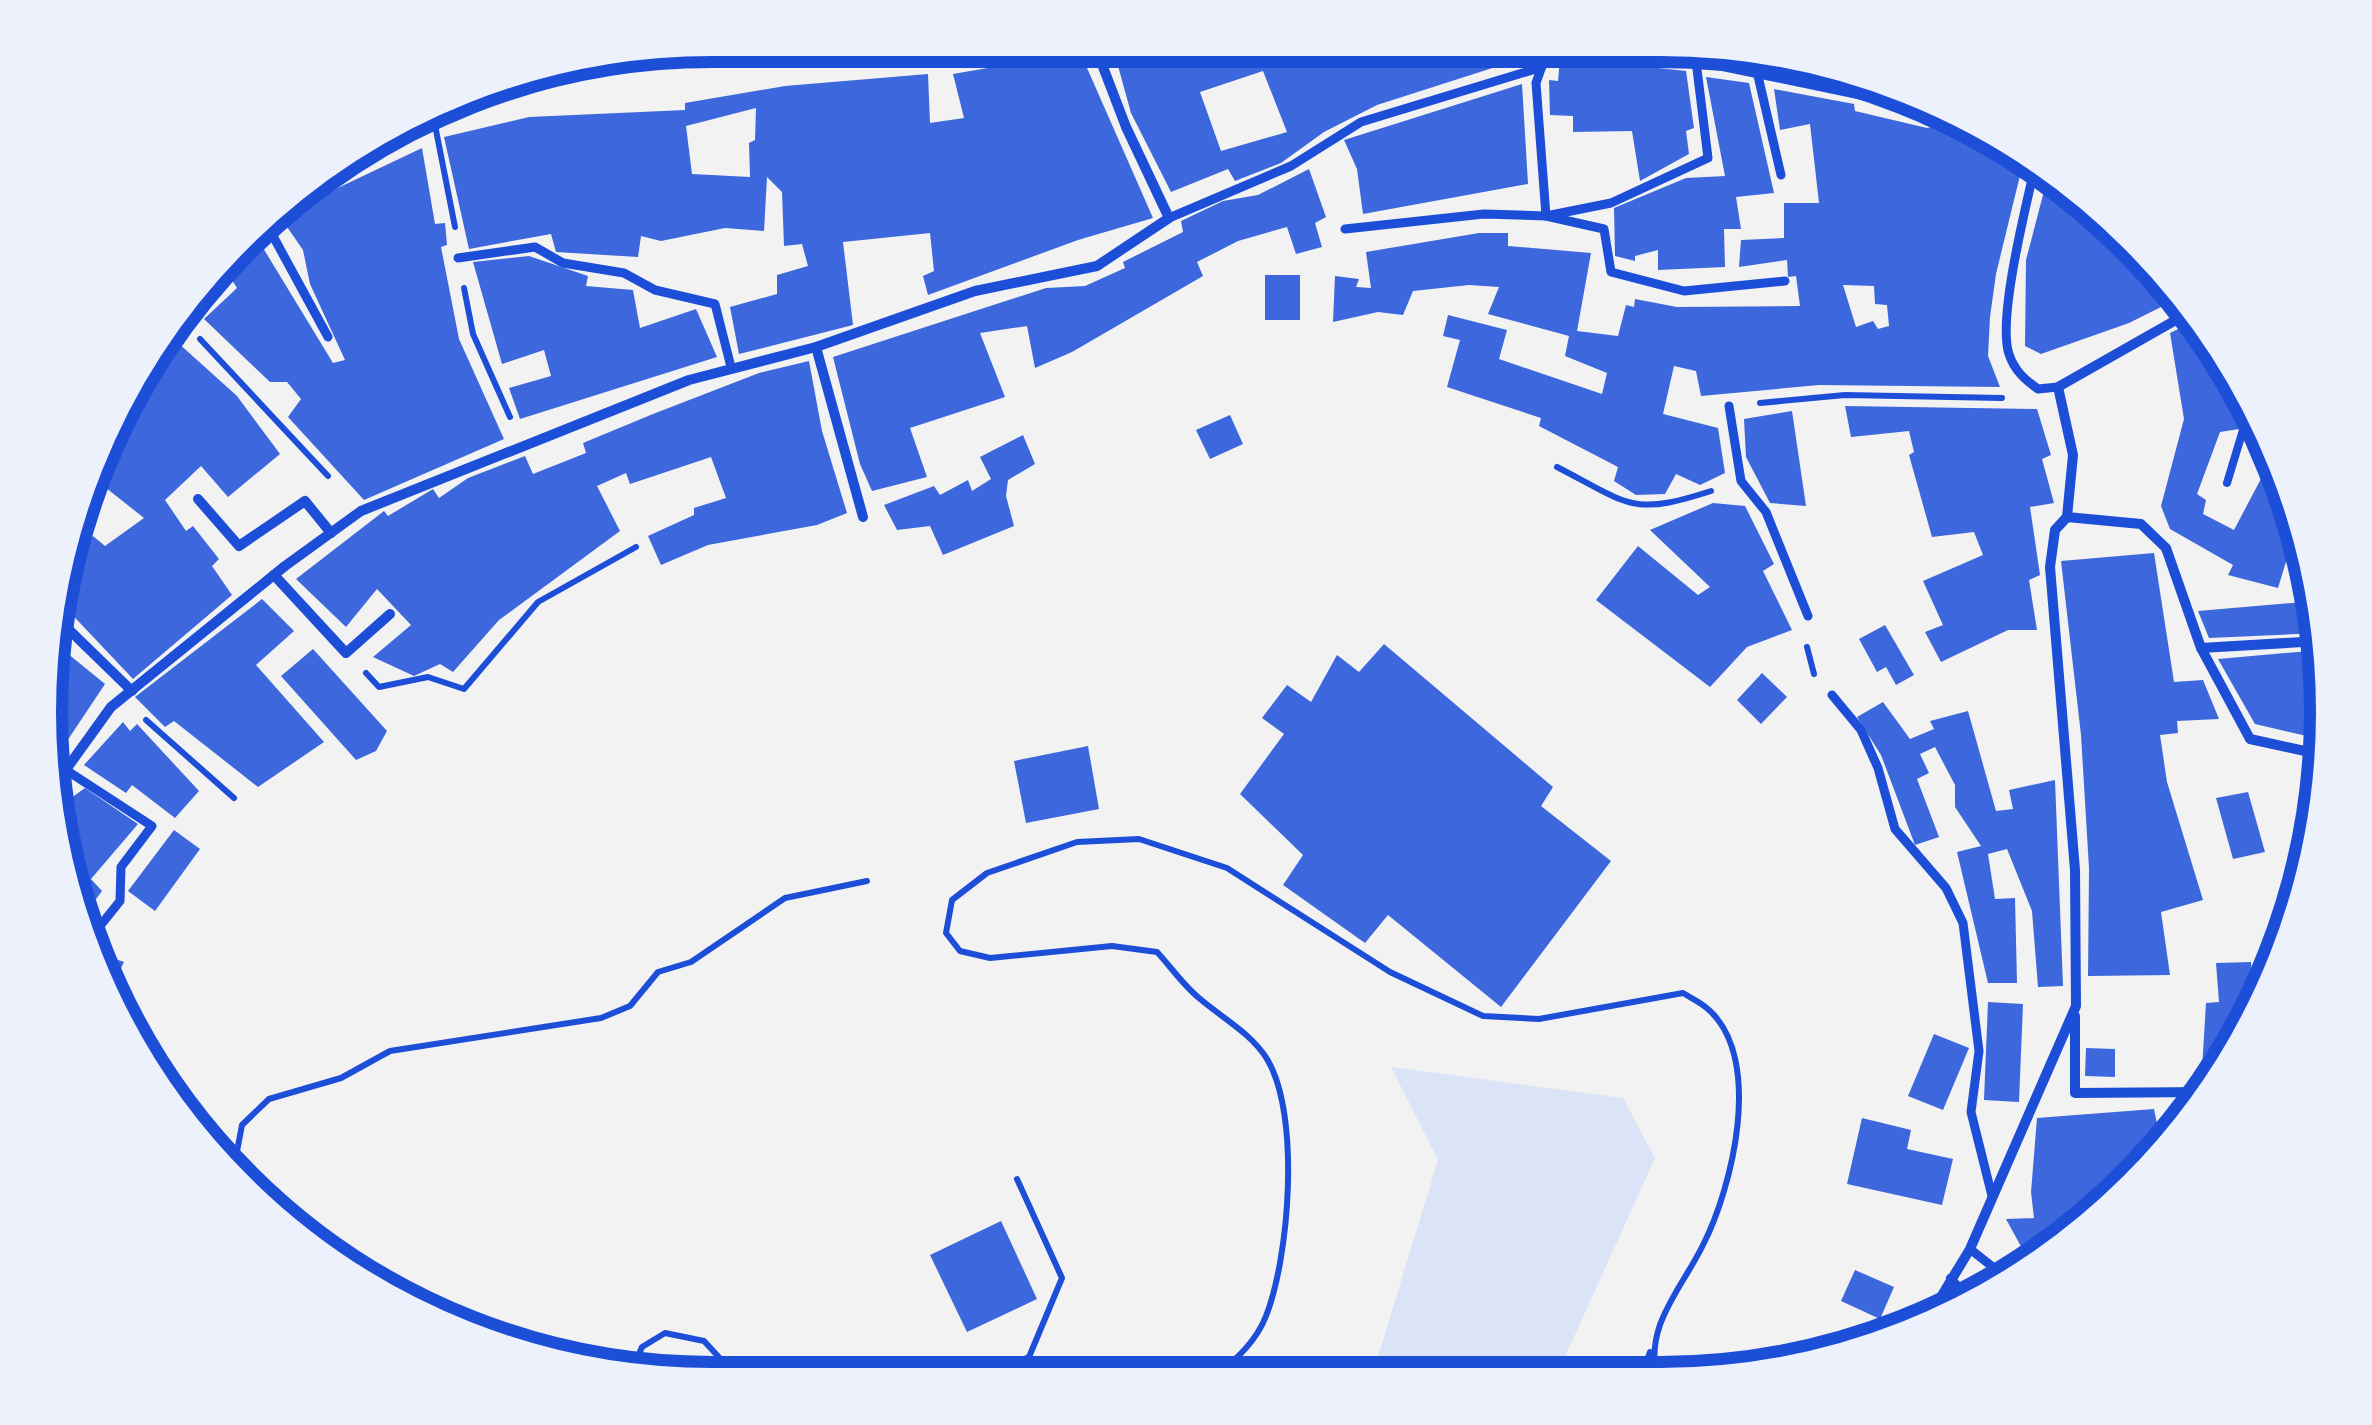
<svg xmlns="http://www.w3.org/2000/svg" width="2372" height="1425" viewBox="0 0 2372 1425" font-family="Cabin,sans-serif">
	<rect width="100%" height="100%" fill="#f2f2f2"/>
	<!-- green -->
	<path fill="#dbe4f7" d="M1391 1067 1623 1098 1655 1158 1555 1379H1371L1438 1160Z"/>
	<!-- building -->
	<g fill="#3d67dc" fill-rule="evenodd">
		<path d="M1145 46H1537L1536 54 1377 105 1324 132 1281 163 1235 181 1228 169 1171 192 1131 113 1115 55ZM1263 71 1287 132 1221 151 1200 92Z"/>
		<path d="M1661 46H1704L1734 53 1674 51Z"/>
		<path d="M1080 52 1153 218 1078 240 928 295 923 276 934 271 930 233 843 242 853 325 739 354 730 307 777 294V275L808 266 802 244 784 246 782 192 767 177 764 231 725 228 661 241 641 236 638 257 556 252 551 234 469 249 444 137 529 117 685 110V103L785 86 928 74 930 123 964 118 953 74ZM756 108 755 140 749 143 750 177 692 174 686 126Z"/>
		<path d="M1560 57 1686 71 1694 128 1686 131 1689 154 1640 181 1632 131 1573 132V116L1550 115 1549 80 1558 81Z"/>
		<path d="M1791 64 1875 81 1907 97 1906 102Z"/>
		<path d="M1706 77 1749 83 1774 193 1736 197 1741 229H1724L1725 267 1658 270V250L1635 256V261L1615 256 1614 208 1686 178 1725 176Z"/>
		<path d="M1522 84 1528 184 1363 214 1357 169 1344 140Z"/>
		<path d="M1774 89 1854 104 1855 111 1927 128 1945 124 1948 117 2025 155 1996 274 1990 317 1988 356 2000 387 1819 385 1701 396 1696 371 1674 366 1663 414 1718 428 1725 473 1700 485 1676 474 1665 494 1636 495 1614 481 1618 467 1539 426 1541 418 1447 387 1460 340 1443 336 1448 315 1507 330 1499 359 1602 394 1607 373 1565 356 1569 336 1488 314 1499 287 1469 285 1413 291 1403 315 1378 312 1333 322 1335 276 1359 279 1356 287 1371 288 1366 252 1479 233H1508V246L1591 253 1577 331 1618 336 1626 305 1634 307 1635 299 1677 307 1800 306 1796 276 1788 277 1787 260 1739 267 1741 240 1784 238V203H1819L1810 124 1780 130ZM1843 285 1874 286 1875 304 1887 305 1889 326 1878 329 1873 321 1856 327Z"/>
		<path d="M422 148 435 224 445 223 447 245 441 247 459 339 504 439 364 500 288 417 301 399 287 382H270L204 319 237 288 225 269 257 238 333 363 345 360 310 284 303 250 285 224 323 195Z"/>
		<path d="M1309 169 1326 217 1315 223 1322 247 1296 254 1287 227 1238 241 1197 262 1203 276 1072 352 1035 368 1027 326 980 333 1005 397 910 428 927 477 872 491 860 464 833 357 1046 288 1085 286 1125 268 1123 262 1183 232 1181 221 1223 201 1258 195Z"/>
		<path d="M2049 172 2132 241 2179 298 2129 323 2041 354 2025 346 2026 260Z"/>
		<path d="M529 256 588 276 586 286 633 290 640 328 696 309 717 357 520 419 509 388 551 376 544 350 502 364 473 262Z"/>
		<rect x="1265" y="275" width="35" height="45"/>
		<path d="M2197 320 2237 384 2239 429 2220 432 2197 494 2206 500 2203 514 2234 530 2274 454 2307 558 2289 552 2278 588 2228 575 2233 565 2170 529 2161 506 2184 419 2170 333Z"/>
		<path d="M176 341 237 396 280 454 228 497 201 466 165 500 186 531 193 526 219 559 212 566 232 595 133 679 63 605 68 572 93 536 105 546 144 518 91 476 132 397Z"/>
		<path d="M809 361 822 431 847 513 817 525 708 545 661 565 648 536 694 515V508L726 498 711 457 630 484 626 473 597 486 620 531 499 620 453 672 440 664 414 676 373 657 411 625 377 589 346 627 296 579 384 511 388 516 433 489 439 498 468 478 525 456 533 474 586 453 583 443 653 414 759 373Z"/>
		<path d="M1845 406 2037 409 2051 455 2042 459 2054 503 2030 507 2040 575 2029 580 2037 630H2008L1941 662 1925 632 1943 625 1923 581 1983 555 1974 532 1932 537 1909 455 1914 452 1909 431 1851 437Z"/>
		<path d="M1792 411 1806 506 1770 503 1746 457 1744 419Z"/>
		<path d="M1230 415 1243 444 1210 459 1196 430Z"/>
		<path d="M1023 435 1035 464 1008 480 1006 496 1014 526 943 555 930 526 897 530 884 505 934 486 940 495 968 480 972 491 991 479 980 457Z"/>
		<path d="M1713 503 1745 506 1774 564 1763 571 1792 630 1747 647 1710 687 1596 600 1638 546 1698 595 1710 587 1650 530Z"/>
		<path d="M2154 553 2174 682 2203 680 2219 719 2177 721 2178 733 2160 735 2167 782 2203 900 2161 912 2170 975 2088 976 2089 868 2081 735 2061 561Z"/>
		<path d="M262 599 294 631 256 665 324 742 258 787 174 721 165 727 135 697Z"/>
		<path d="M2316 601 2319 633 2209 638 2198 611Z"/>
		<path d="M1885 625 1914 675 1896 685 1886 667 1877 672 1859 639Z"/>
		<path d="M56 644 105 684 53 762 45 713Z"/>
		<path d="M1384 644 1553 787 1541 806 1611 861 1501 1007 1388 915 1365 943 1283 885 1303 855 1240 794 1284 734 1262 718 1287 685 1311 702 1337 655 1359 672Z"/>
		<path d="M313 649 387 731 376 751 356 760 281 676Z"/>
		<path d="M2309 651H2321L2327 713 2324 740 2255 724 2218 659Z"/>
		<path d="M1762 673 1787 697 1761 724 1737 700Z"/>
		<path d="M1883 702 1910 739 1934 729 1930 721 1968 711 1996 811 2013 809 2009 790 2055 780 2063 986 2038 987 2032 911 2007 849 1988 854 1995 899 2015 898 2017 983H1988L1957 852 1981 846 1955 807V785L1935 747 1920 754 1929 773 1917 779 1939 837 1915 845 1881 755 1857 717Z"/>
		<path d="M123 722 130 731 137 724 199 791 175 818 132 785 126 793 84 765Z"/>
		<path d="M1088 746 1099 809 1026 823 1014 761Z"/>
		<path d="M85 788 138 824 91 879 102 891 80 921 62 816 65 812 60 806Z"/>
		<path d="M2248 792 2265 852 2233 859 2216 798Z"/>
		<path d="M174 830 200 849 155 911 128 891Z"/>
		<path d="M2299 894 2283 944 2279 896Z"/>
		<path d="M93 951 124 962 112 987Z"/>
		<path d="M2251 962 2254 1001H2259L2214 1084 2201 1085 2206 1003 2219 1002 2216 963Z"/>
		<path d="M1988 1002 2023 1004 2019 1102 1984 1100Z"/>
		<path d="M1934 1034 1969 1048 1943 1110 1908 1096Z"/>
		<path d="M2086 1048 2115 1049V1077L2085 1076Z"/>
		<path d="M2154 1109 2162 1148 2131 1185 2120 1188V1193L2030 1263 2006 1219 2034 1218 2031 1192 2037 1118Z"/>
		<path d="M1862 1118 1911 1130 1907 1149 1953 1159 1942 1205 1847 1184Z"/>
		<path d="M1001 1221 1037 1299 967 1332 930 1255Z"/>
		<path d="M1855 1270 1894 1287 1880 1319 1841 1301Z"/>
	</g>
	<g fill="none" stroke-linecap="round" stroke-linejoin="round">
		<!-- path -->
		<g stroke="#1d4ed8" stroke-width="6">
			<path d="M433 115 455 227"/>
			<path d="M464 288 473 334 510 417"/>
			<path d="M200 339 328 476"/>
			<path d="M1760 403 1845 395 2002 398"/>
			<path d="M1557 467C1629 504 1631 517 1711 491"/>
			<path d="M1807 647 1814 674"/>
			<path d="M366 673 379 687 428 677 464 689 538 602 636 547"/>
			<path d="M146 720 234 798"/>
			<path d="M234 1167 242 1125 269 1099 341 1078 390 1051 601 1018 630 1006 658 972 691 962 785 898 867 881"/>
			<path d="M632 1371 642 1347 665 1333 704 1341 739 1379"/>
			<path d="M973 1379 1029 1357 1062 1278 1017 1179"/>
			<path d="M1210 1379C1232 1364 1256 1342 1266 1316 1289 1258 1301 1115 1267 1059 1252 1034 1221 1017 1199 998 1183 985 1171 967 1157 952L1112 946 990 958 960 951 946 933 952 900 987 873 1077 842 1139 839 1227 868 1390 972 1483 1016 1539 1019 1683 993C1691 998 1702 1003 1709 1010 1764 1060 1732 1188 1703 1245 1681 1290 1644 1325 1657 1379"/>
			<path d="M1641 1379 1650 1352"/>
		</g>
		<!-- service -->
		<g stroke="#1d4ed8" stroke-width="8">
			<path d="M2227 483 2250 407"/>
			<path d="M1950 1278 1973 1300"/>
		</g>
		<!-- pedestrian -->
		<g stroke="#1d4ed8" stroke-width="9">
			<path d="M1549 46 1536 83 1546 216 1604 229 1611 272 1684 291 1785 281"/>
			<path d="M1552 46 1696 61 1937 111"/>
			<path d="M1758 76 1781 175"/>
			<path d="M2036 162C2027 202 1997 319 2009 354 2014 370 2025 380 2038 389L2058 387"/>
			<path d="M1169 218 1291 166 1361 122 1542 67"/>
			<path d="M267 225 328 337"/>
			<path d="M1345 229 1484 214 1546 216 1611 203 1708 158 1696 61"/>
			<path d="M458 258 535 247 563 263 624 273 655 290 715 304 731 367"/>
			<path d="M1729 406 1741 481 1766 512 1808 616"/>
			<path d="M1832 695 1861 730 1878 768 1895 829 1946 888 1963 923 1979 1051 1971 1112 1992 1196"/>
			<path d="M66 770 152 826 121 867 120 901 88 941"/>
			<path d="M1970 1249 2008 1279"/>
		</g>
		<!-- minor -->
		<g stroke="#1d4ed8" stroke-width="10">
			<path d="M157 343 222 273"/>
			<path d="M816 347 863 517"/>
			<path d="M198 499 239 546 305 501 331 533"/>
			<path d="M2067 517 2141 524 2166 548 2201 648 2250 739 2323 755"/>
			<path d="M274 575 346 653 390 614"/>
			<path d="M60 621 132 691"/>
			<path d="M2201 648 2320 641"/>
			<path d="M57 782 111 707 285 566 361 511 689 380 816 347 975 291 1097 266 1169 218 1126 127 1095 46"/>
			<path d="M2075 1016V1093L2207 1092"/>
			<path d="M1938 1302 1970 1249 2076 1006 2075 870 2050 567 2055 530 2067 517 2073 455 2058 387 2190 312"/>
		</g>
	</g>
	<!-- crop -->
	<path d="M0 0H2372V1425H0ZM712 62H1660A650 650 0 0 1 2310 712V712A650 650 0 0 1 1660 1362H712A650 650 0 0 1 62 712V712A650 650 0 0 1 712 62Z" fill="#edf1fc" fill-rule="evenodd"/>
	<path fill="none" stroke="#1d4ed8" stroke-width="12" d="M712 62H1660A650 650 0 0 1 2310 712V712A650 650 0 0 1 1660 1362H712A650 650 0 0 1 62 712V712A650 650 0 0 1 712 62Z"/>
</svg>
